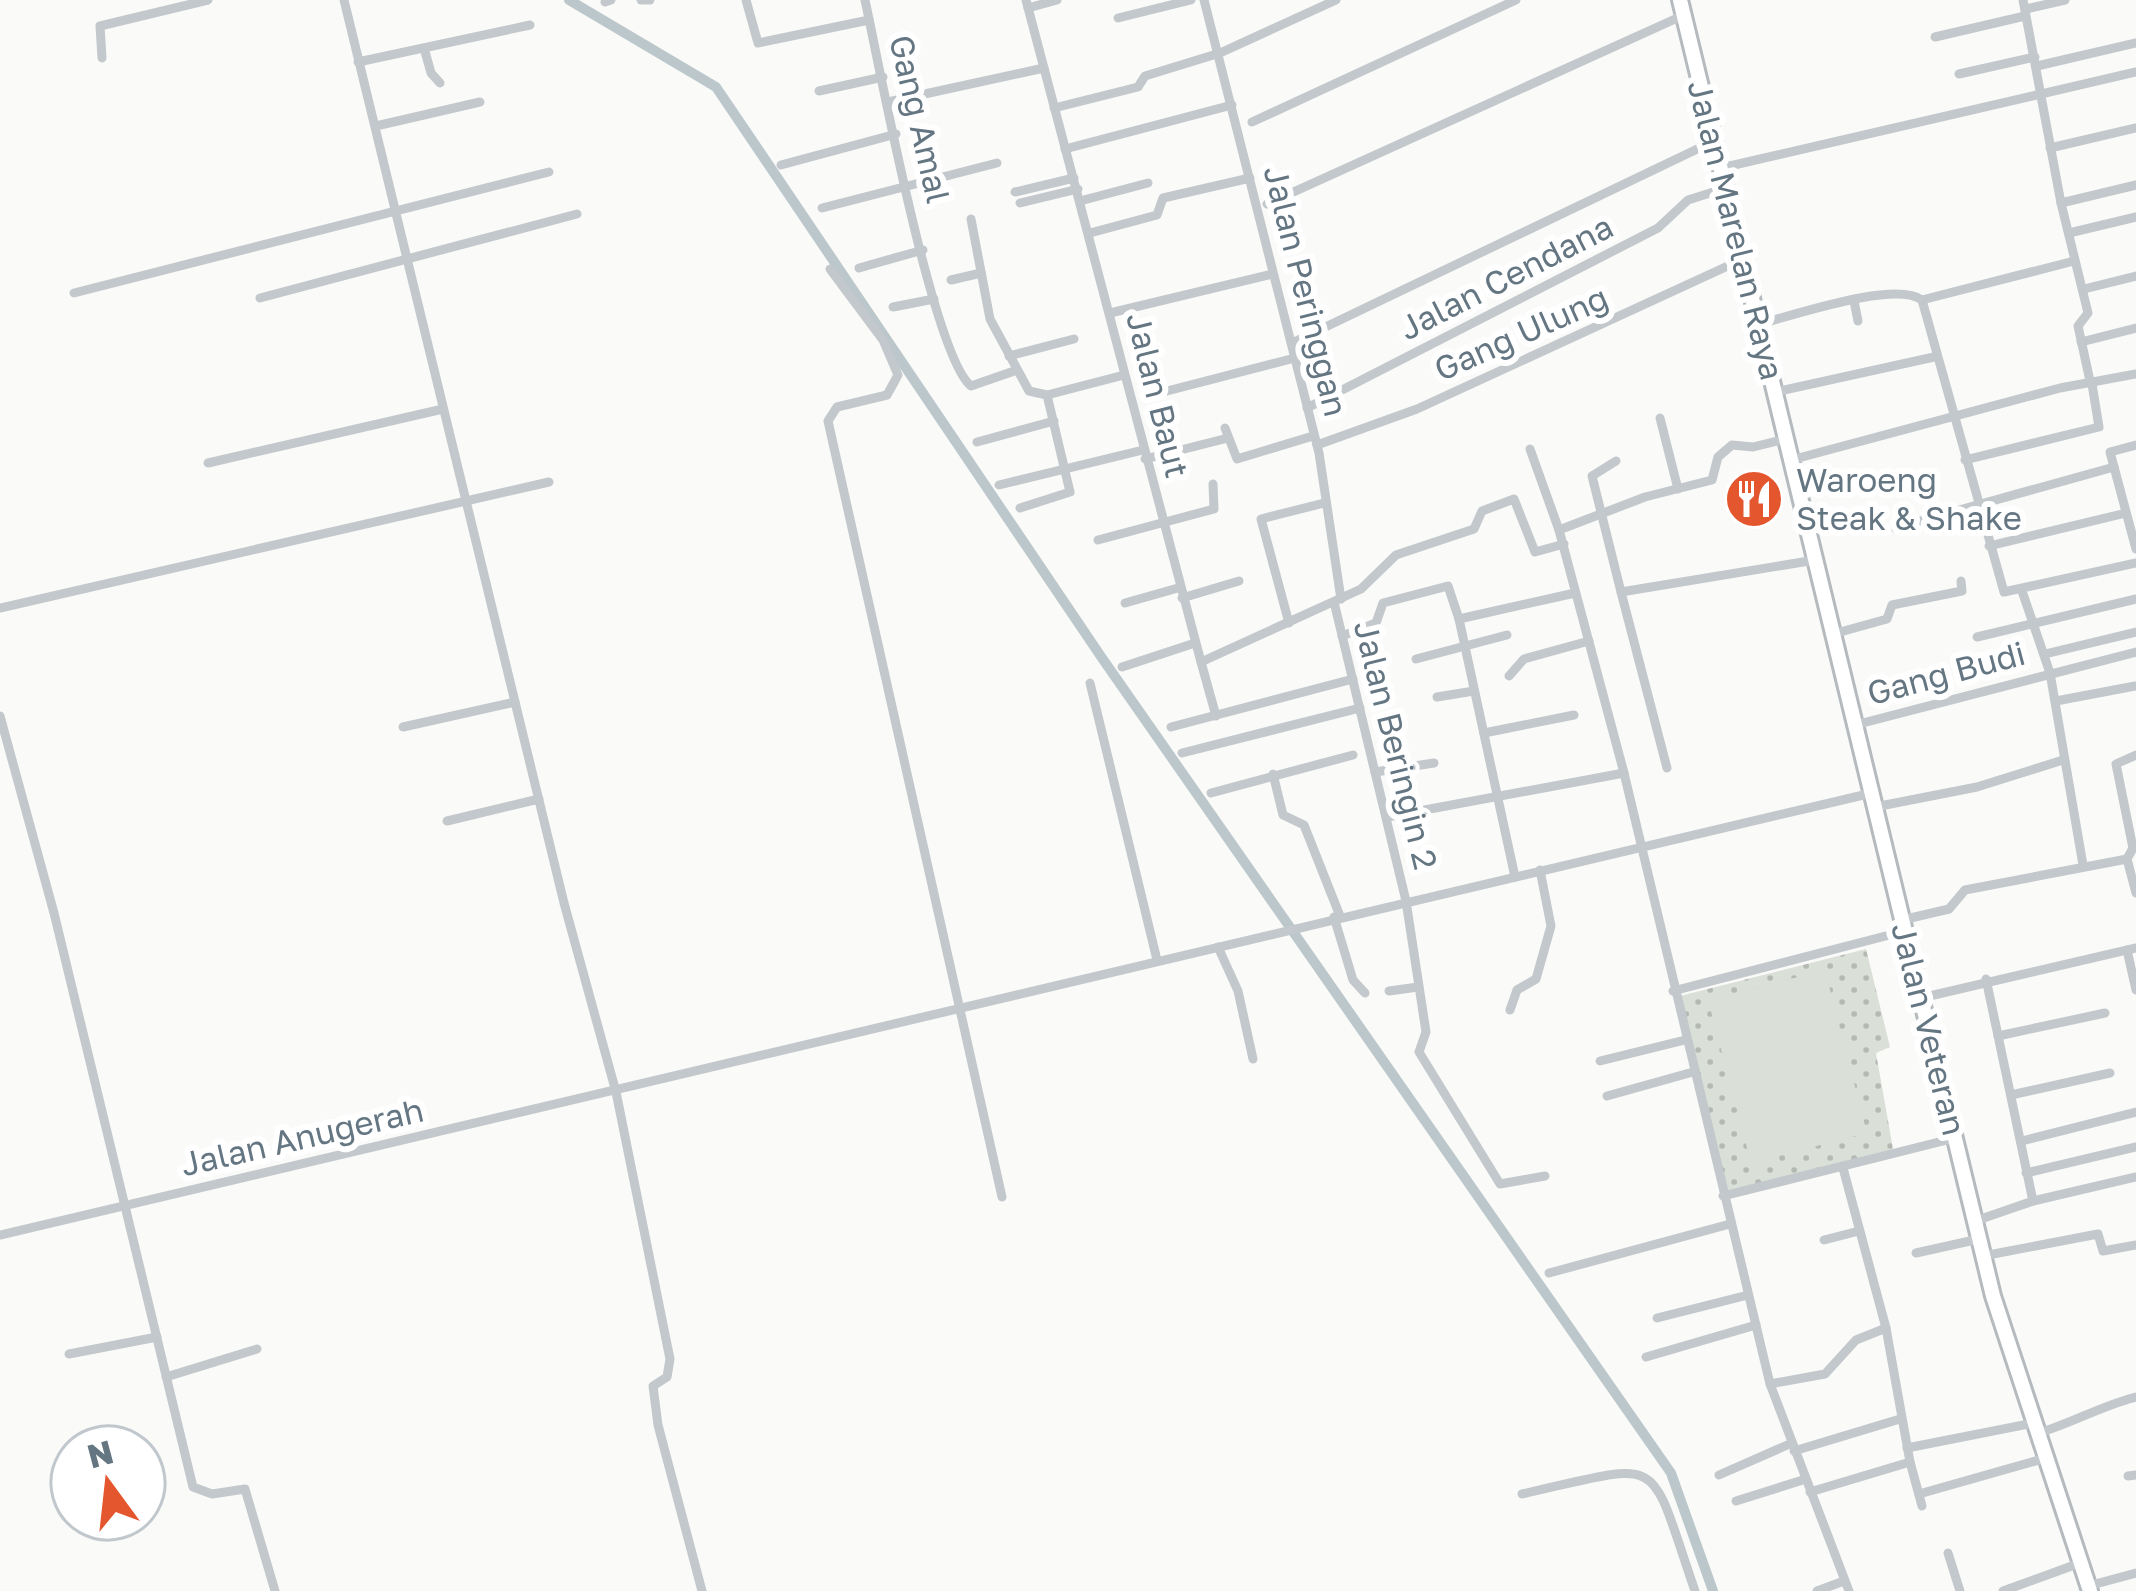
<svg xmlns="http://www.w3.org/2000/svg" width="2136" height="1591" viewBox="0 0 2136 1591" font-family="'Golos Text',sans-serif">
	<defs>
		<pattern id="grass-dots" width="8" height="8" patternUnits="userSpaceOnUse" patternTransform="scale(3)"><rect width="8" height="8" fill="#dadfd7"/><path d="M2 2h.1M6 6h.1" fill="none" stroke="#b4b9b4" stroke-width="1.8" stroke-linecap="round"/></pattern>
	</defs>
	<rect width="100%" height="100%" fill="#fafaf8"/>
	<!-- grass -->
	<path fill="url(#grass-dots)" d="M1866 949 1890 1047 1876 1053 1893 1149 1726 1192 1680 996Z"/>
	<!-- green -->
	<path fill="#dadfd7" d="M1825 970 1867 1133 1751 1163 1708 1000Z"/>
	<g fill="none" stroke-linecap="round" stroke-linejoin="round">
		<!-- canal -->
		<path stroke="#bbc7cb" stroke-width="10" d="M569 0 716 87 1102 658 1671 1473 1713 1591"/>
		<!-- primary casing -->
		<g stroke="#b5babe" stroke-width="20">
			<path id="primary" d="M1680 0 1993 1296 2090 1591"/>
		</g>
		<!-- street -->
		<g stroke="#c3c8cc" stroke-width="9">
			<path d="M344 0 564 903 616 1092 670 1359 667 1377 653 1386 658 1425 702 1591"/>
			<path d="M641 0H650"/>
			<path d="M746 0 758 43 869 20"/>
			<path d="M865 0C879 64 933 356 971 386L1017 370"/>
			<path d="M1026 0 1201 662 1361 589 1396 555 1474 529 1482 511 1514 499 1535 552 1564 544"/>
			<path d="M1204 0 1319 453 1341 599"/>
			<path d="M2023 0 2061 203 2088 313 2078 326 2090 381"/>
			<path d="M605 2 611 0"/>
			<path d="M1028 8 1057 0"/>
			<path d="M2026 9 2065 0"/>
			<path d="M1118 18 1191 0"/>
			<path d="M1935 37 2025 16"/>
			<path d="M424 48 431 73 440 83"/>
			<path d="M102 58 100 26 208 0"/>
			<path d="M358 62 530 25"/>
			<path d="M2037 66 2136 43"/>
			<path d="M1959 74 2035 57"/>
			<path d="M819 91 883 77"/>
			<path d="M888 102 1044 68"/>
			<path d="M1054 108 1138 87 1145 76 1220 53 1336 0"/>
			<path d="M1252 122 1516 0"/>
			<path d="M376 126 480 102"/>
			<path d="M2050 148 2136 128"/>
			<path d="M1065 149 1232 105"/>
			<path d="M781 165 896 134"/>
			<path d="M1721 168 2136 72"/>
			<path d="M1015 192 1074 178"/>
			<path d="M1080 201 1148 183"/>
			<path d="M1020 203 1078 189"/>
			<path d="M2061 203 2136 185"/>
			<path d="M1267 204 1684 15"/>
			<path d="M822 208 997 163"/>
			<path d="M971 219 990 319 1029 391 1047 395 1124 375"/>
			<path d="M1090 233 1157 215 1163 198 1250 178"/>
			<path d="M2069 233 2136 217"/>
			<path d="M859 268 923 250"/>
			<path d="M830 269 883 340 898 375 887 395 837 407 828 421 1002 1197"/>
			<path d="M951 280 981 273"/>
			<path d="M2084 289 2136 276"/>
			<path d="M74 293 549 172"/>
			<path d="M260 298 577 214"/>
			<path d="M1922 300 2004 592 2136 563"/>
			<path d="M1854 301 1858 321"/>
			<path d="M893 307 934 299"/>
			<path d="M1110 313 1273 274"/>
			<path d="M1759 324C1792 316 1895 280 1922 300L2074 261"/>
			<path d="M2081 342 2136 328"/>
			<path d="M1292 343 1714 141"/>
			<path d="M1009 356 1074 339"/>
			<path d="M1167 391 1295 358"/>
			<path d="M1775 392 1934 357"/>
			<path d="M1307 408 1658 228 1688 200 1726 188"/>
			<path d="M1660 418 1678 489"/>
			<path d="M1225 428 1237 459 1313 436"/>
			<path d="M1786 439 1753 447 1732 445 1718 457 1712 480 1645 497 1559 530 1624 773 1770 1384 1849 1591"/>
			<path d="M977 442 1054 421"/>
			<path d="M1317 445 1417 409 1743 259"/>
			<path d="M2136 445 2110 452 2136 549"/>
			<path d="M1530 449 1559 530"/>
			<path d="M1145 459 1228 438"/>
			<path d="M1791 460 2060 388 2136 374"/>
			<path d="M1965 460 2099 427 2092 384"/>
			<path d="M1616 461 1592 476 1621 592"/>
			<path d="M208 463 443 409"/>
			<path d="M999 485 1143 450"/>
			<path d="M1020 508 1070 492 1047 395"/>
			<path d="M1895 528 2114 467"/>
			<path d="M1098 540 1214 509 1213 484"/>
			<path d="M1989 546 2126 513"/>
			<path d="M2022 591 2050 673 2083 865"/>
			<path d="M1182 598 1239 581"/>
			<path d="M1334 602 1406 901 1426 1032 1419 1052 1500 1184 1545 1176"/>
			<path d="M1125 603 1178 588"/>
			<path d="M0 608 549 482"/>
			<path d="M1289 623 1261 519 1324 503"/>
			<path d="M1833 634 1887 619 1892 605 1962 591 1961 581"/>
			<path d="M1342 636 1376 623 1383 603 1448 586 1459 619"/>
			<path d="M1977 637 2136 599"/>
			<path d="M2045 654 2136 632"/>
			<path d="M1416 659 1507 635"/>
			<path d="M1201 662 1216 716"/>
			<path d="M1122 667 1195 643"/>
			<path d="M1509 676 1524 659 1589 641"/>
			<path d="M1090 683 1157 960"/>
			<path d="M1437 697 1474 691"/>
			<path d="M2056 701 2135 686"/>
			<path d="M0 716 54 913 193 1487 212 1494 245 1489 275 1591"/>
			<path d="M1855 725 2136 652"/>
			<path d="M403 727 515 702"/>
			<path d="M1171 727 1353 679"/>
			<path d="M1484 733 1574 715"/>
			<path d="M1182 753 1360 708"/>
			<path d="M2136 755 2116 764 2133 848 2127 859 2136 893"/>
			<path d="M1667 768 1621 592 1815 560"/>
			<path d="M1375 772 1434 763"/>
			<path d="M1273 774 1283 815 1304 825 1340 916"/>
			<path d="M1211 793 1353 755"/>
			<path d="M1875 807 1977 787 2063 760"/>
			<path d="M1387 817 1624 773"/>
			<path d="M447 821 539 799"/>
			<path d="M1515 877 1459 619 1575 593"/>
			<path d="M1334 917 1353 980 1365 993"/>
			<path d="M1902 920 1949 909 1965 890 2127 859"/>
			<path d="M1218 947 1238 991 1253 1059"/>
			<path d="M2127 950 2136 990"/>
			<path d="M1986 979 2033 1201"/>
			<path d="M1389 991 1418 987"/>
			<path d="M1673 991 1905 931"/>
			<path d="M1921 998 2136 948"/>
			<path d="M1510 1010 1517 990 1536 979 1551 926 1540 870"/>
			<path d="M1998 1036 2105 1013"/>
			<path d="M1600 1061 1685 1040"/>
			<path d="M2011 1095 2110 1073"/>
			<path d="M1607 1096 1693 1072"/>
			<path d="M2022 1141 2136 1112"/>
			<path d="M2026 1173 2136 1147"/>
			<path d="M1723 1196 1955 1138"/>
			<path d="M1975 1221 2033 1201 2136 1177"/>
			<path d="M0 1235 1872 793"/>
			<path d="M1824 1240 1859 1231"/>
			<path d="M1916 1253 1979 1239"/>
			<path d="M1983 1256 2098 1234 2103 1251 2136 1245"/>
			<path d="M1549 1273 1730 1224"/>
			<path d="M1657 1318 1748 1295"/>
			<path d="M69 1354 157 1337"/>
			<path d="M1646 1357 1756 1325"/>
			<path d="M166 1377 257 1349"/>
			<path d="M1770 1384 1825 1374 1856 1340 1886 1328"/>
			<path d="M2038 1433C2073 1423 2100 1406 2136 1397"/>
			<path d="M1907 1448 2034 1423"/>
			<path d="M1794 1451 1900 1419"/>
			<path d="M1910 1462 1922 1506"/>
			<path d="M1719 1475 1792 1443"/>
			<path d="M2128 1476 2136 1475"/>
			<path d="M1810 1492 1910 1462 1886 1328 1843 1168"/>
			<path d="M1522 1494C1668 1461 1647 1452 1695 1591"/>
			<path d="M1919 1494 2046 1458"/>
			<path d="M1736 1501 1806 1479"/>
			<path d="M1948 1553 1960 1591"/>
			<path d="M2088 1586 2136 1573"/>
			<path d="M1817 1591 1844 1581"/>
			<path d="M2003 1591 2080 1563"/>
		</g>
		<!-- primary -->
		<use href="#primary" stroke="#fff" stroke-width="14"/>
	</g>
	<!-- icons -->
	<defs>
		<g id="restaurant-disc" transform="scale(3)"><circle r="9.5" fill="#e4572e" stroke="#fff"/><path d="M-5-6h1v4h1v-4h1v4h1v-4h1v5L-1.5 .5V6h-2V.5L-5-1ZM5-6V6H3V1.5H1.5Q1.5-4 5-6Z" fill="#fff"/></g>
	</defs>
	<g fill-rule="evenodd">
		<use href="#restaurant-disc" x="1754" y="499"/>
	</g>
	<g text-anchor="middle" stroke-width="12" stroke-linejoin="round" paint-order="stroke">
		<!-- street labels -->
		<g font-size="33" fill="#657683" stroke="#fff">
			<text transform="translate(920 119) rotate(77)" y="12">Gang Amal</text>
			<text transform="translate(1736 230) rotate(76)" y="12">Jalan Marelan Raya</text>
			<text transform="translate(1506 277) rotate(-27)" y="12">Jalan Cendana</text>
			<text transform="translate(1306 291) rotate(76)" y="12">Jalan Peringgan</text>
			<text transform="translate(1521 333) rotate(-24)" y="12">Gang Ulung</text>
			<text transform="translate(1158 395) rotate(76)" y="12">Jalan Baut</text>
			<text transform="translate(1946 673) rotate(-15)" y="12">Gang Budi</text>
			<text transform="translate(1396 745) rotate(76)" y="12">Jalan Beringin 2</text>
			<text transform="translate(1929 1029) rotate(76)" y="12">Jalan Veteran</text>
			<text transform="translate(302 1137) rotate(-13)" y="12">Jalan Anugerah</text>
		</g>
		<!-- poi labels -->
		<g font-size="33" fill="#657683" stroke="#fff" text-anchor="start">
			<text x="1796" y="492">Waroeng<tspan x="1796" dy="38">Steak &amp; Shake</tspan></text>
		</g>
	</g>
	<!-- north arrow -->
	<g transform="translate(108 1483) rotate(345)"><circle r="57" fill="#ffffff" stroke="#c1c8cd" stroke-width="3"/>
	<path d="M0-9L21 45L0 30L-21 45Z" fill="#e4572e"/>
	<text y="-18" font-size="33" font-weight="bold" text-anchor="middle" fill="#657683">N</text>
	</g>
</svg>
